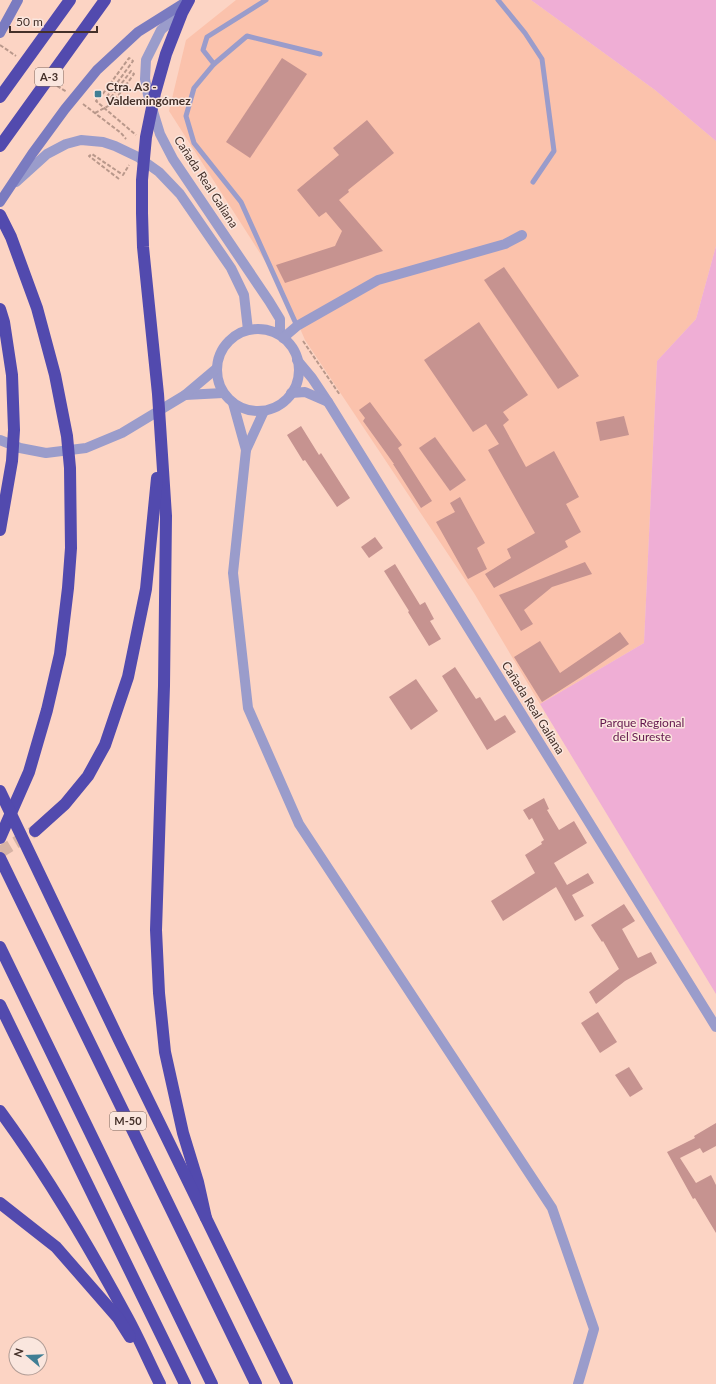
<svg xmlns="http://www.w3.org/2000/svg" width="716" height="1384" viewBox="0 0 716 1384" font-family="Lato,sans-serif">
	<rect width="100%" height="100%" fill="#fcd4c4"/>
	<!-- built -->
	<path fill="#fbc2ac" d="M236 0H531L655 90 716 141V246L696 319 657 361 644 643 540 704 474 593 305 340 283 289 169 111 186 40Z"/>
	<!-- green -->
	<g fill="#efaed5">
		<path d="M531 0H716V141L655 90Z"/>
		<path d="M716 246V994L540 704 644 643 657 361 696 319Z"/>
	</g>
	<!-- building -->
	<g fill="#c69390">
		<path d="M282 58 307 74 250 158 226 142Z"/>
		<path d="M367 120 394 153 348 190 349 192 339 200 383 251 285 283 276 265 335 246 342 231 326 212 319 217 297 190 339 155 333 148Z"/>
		<path d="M504 267 579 376 558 389 484 280Z"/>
		<path d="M479 322 528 395 503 412 509 420 503 425 526 467 554 451 579 497 566 504 581 532 565 541 568 547 494 588 485 574 511 558 507 549 535 533 488 450 499 444 486 424 473 432 424 360Z"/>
		<path d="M370 402 402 445 398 448 432 501 421 508 393 464H394L363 421 365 418 359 410Z"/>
		<path d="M624 416 629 435 600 441 596 422Z"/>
		<path d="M301 426 319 455 321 453 350 498 337 507 305 460 303 461 287 435Z"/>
		<path d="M435 437 466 480 450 491 419 448Z"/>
		<path d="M460 497 485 543 477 548 487 569 468 579 436 522 455 512 450 503Z"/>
		<path d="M375 537 383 548 369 558 361 547Z"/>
		<path d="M585 562 592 574 552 587 524 610 533 624 521 631 499 595Z"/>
		<path d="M395 564 420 605 425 602 434 619 430 621 441 639 429 646 408 612 409 611 384 571Z"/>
		<path d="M620 632 629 644 581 677 542 702 514 657 540 641 560 673Z"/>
		<path d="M455 667 476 699 480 697 495 721 505 715 516 732 487 750 442 676Z"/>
		<path d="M416 679 438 711 411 730 389 697Z"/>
		<path d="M544 798 549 809 547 810 559 830 574 821 587 843 554 863 567 885 588 873 594 883 572 895 584 916 575 921 556 887 503 921 491 901 535 873 525 855 542 844 541 842 544 840 532 818 529 820 523 810Z"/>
		<path d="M624 904 635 921 622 929 638 958 651 952 657 963 625 981 596 1004 589 992 619 969 603 941 602 942 591 925Z"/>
		<path d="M598 1012 617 1042 600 1053 581 1023Z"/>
		<path d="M629 1067 643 1089 630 1097 615 1075Z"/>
		<path d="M716 1123V1146L703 1153 700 1148 680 1158 696 1183 711 1175 716 1185V1233L695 1198 693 1199 667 1152 695 1138 694 1136Z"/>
	</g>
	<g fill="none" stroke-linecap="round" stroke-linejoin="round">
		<!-- motorway-tunnel -->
		<path stroke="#d7b3a5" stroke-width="12" stroke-dasharray="12 6" stroke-linecap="butt" d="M0 852 35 831"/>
		<!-- path -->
		<g stroke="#b9988b" stroke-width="2" stroke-dasharray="4 2" stroke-linecap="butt">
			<path d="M0 45 16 56"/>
			<path d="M57 86 67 92"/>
			<path d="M83 104 121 133 126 139"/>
			<path d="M95 113 112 104 134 74 131 71 109 100 106 98 133 61 129 58 102 95 96 101 136 135"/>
			<path d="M119 179 89 156 92 154 123 175 129 165"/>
			<path d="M303 341 340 395"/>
		</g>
		<!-- service -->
		<g stroke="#9a9ccb" stroke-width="5">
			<path d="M498 0 525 33 542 59 554 151 533 182"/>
			<path d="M214 64 203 50 207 37 266 0"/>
			<path d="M297 326 241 202 194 143 186 116 194 88 214 64 247 36 320 54"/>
		</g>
		<!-- minor -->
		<g stroke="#9a9ccb" stroke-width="10">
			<path d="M183 10 161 30 146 60 145 79 148 95 160 134 173 159 269 301 280 319V335"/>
			<path d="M16 182 47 154 66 144 81 140 103 142 115 146 138 157 159 172 180 194 231 268 244 295 248 330"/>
			<circle cx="258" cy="370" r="41"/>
			<path d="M283 338 297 326 378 280 505 244 522 235"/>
			<path d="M297 360 312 378 328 402 716 1027"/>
			<path d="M291 393 305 392 328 402"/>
			<path d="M185 395 223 393"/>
			<path d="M233 403 246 450"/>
			<path d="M264 411 246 450 233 573 248 708 299 824 552 1208 594 1329 578 1384"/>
			<path d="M0 440 20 448 46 453 86 448 122 433 185 395 217 368"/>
		</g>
		<!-- secondary -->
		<g stroke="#7a7bc0" stroke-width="10">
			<path d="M0 33 18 0"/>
			<path d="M0 202 32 154 65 109 97 70 138 32 189 0"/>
		</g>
		<!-- motorway -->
		<g stroke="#524aae" stroke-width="12">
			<path d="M189 0 182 13 166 54 155 93 146 137 142 180V213L143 247 158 394 166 516 164 686 156 930 159 993 165 1052 183 1133 198 1182 206 1218"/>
			<path d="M0 97 70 0"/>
			<path d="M0 146 105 0"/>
			<path d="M0 215 11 237 37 308 55 375 67 436 70 468 71 548 68 588 60 654 47 710 29 772 0 838"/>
			<path d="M0 309 4 322 12 375 14 430 12 461 0 530"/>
			<path d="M0 791 119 1040 287 1384"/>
			<path d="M35 831 65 804 88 776 105 745 128 677 146 589 157 478"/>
			<path d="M0 858 256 1384"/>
			<path d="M0 947 212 1384"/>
			<path d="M0 1005 185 1384"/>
			<path d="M0 1111C47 1175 87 1243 125 1313 138 1336 148 1360 160 1384"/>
			<path d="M0 1203 56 1247 118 1318 130 1337"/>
		</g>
	</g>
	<!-- markers -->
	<rect fill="#407e94" stroke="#fae6de" stroke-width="1.5" x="94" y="90" width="8" height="8" rx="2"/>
	<g text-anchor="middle" stroke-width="3" stroke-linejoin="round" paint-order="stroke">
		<!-- shield labels -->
		<g fill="#fae6de" stroke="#7b675f" stroke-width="1">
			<rect x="35" y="68" width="28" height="18" rx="3"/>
			<rect x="110" y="1112" width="36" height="18" rx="3"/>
		</g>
		<g font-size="11" font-weight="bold" fill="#443029">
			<text x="49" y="81">A-3</text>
			<text x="128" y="1125">M-50</text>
		</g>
		<!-- poi labels -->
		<g font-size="12" font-weight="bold" fill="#443029" stroke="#fae6de" text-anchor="start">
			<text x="106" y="91">Ctra. A3 -<tspan x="106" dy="14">Valdemingómez</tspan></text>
		</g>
		<!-- street labels -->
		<g font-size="12" fill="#443029" stroke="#fae6de">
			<text transform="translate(206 182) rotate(57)" y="4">Cañada Real Galiana</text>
			<text transform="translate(533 708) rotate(58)" y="4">Cañada Real Galiana</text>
		</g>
		<!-- park labels -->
		<g font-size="12" fill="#63174d" stroke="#fae6de">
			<text x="642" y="727">Parque Regional<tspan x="642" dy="14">del Sureste</tspan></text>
		</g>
	</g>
	<!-- north arrow -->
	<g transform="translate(28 1356) rotate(289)"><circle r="19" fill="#fae6de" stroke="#b19d96"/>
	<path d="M0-3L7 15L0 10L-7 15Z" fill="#407e94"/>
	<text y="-6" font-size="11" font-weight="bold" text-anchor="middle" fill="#443029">N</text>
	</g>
	<!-- scale -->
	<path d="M10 26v6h87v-6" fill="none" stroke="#443029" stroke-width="2"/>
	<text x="16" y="26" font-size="12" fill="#443029" stroke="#fae6de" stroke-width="3" paint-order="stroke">50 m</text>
</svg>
